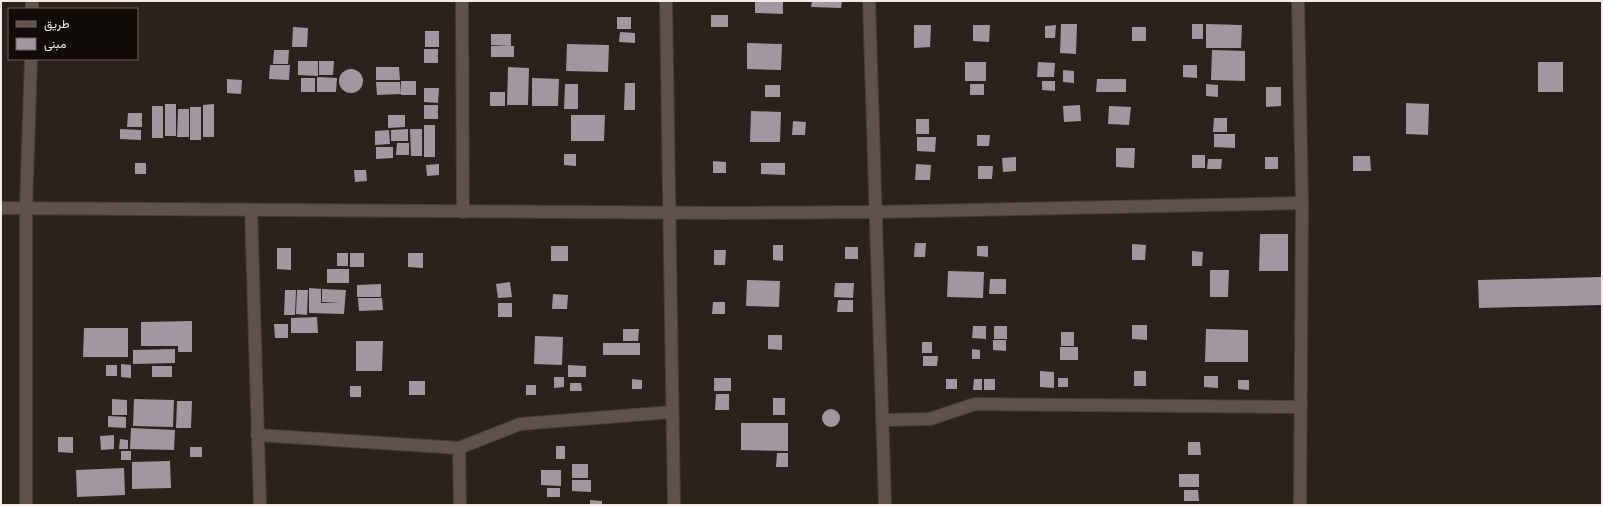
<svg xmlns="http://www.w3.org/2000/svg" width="1603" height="506" viewBox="0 0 1603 506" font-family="Quicksand,Vazirmatn,sans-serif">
	<rect width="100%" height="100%" fill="#2d211b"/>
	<!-- building -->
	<g fill="#a396a1">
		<path d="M755 1H783V14L755 13Z"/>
		<path d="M812 1H842L841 8 811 7Z"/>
		<rect x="711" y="15" width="17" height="12"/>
		<rect x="617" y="17" width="14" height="12"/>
		<path d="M1061 24H1077L1076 54 1060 53Z"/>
		<rect x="1192" y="24" width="11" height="15"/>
		<path d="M1206 24 1242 25 1241 48H1206Z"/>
		<path d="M914 25H931L930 47 914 48Z"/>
		<path d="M973 25H990L989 42 973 41Z"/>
		<path d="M1056 25 1055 38H1045V26Z"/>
		<path d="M293 27 308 28 307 47H292Z"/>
		<rect x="1132" y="27" width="14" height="14"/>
		<rect x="425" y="31" width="14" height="16"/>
		<path d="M620 32 635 33V43L619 42Z"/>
		<path d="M491 34H511V46L491 45Z"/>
		<path d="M747 43 782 44 781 70 747 69Z"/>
		<path d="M567 44 609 45 608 72 566 71Z"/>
		<rect x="491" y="46" width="23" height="11"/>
		<rect x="424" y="49" width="14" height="14"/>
		<path d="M274 50H289L288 64H273Z"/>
		<path d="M1212 50 1245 51V81L1211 80Z"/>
		<path d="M298 61H318V76L298 75Z"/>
		<path d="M319 61H334L333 75H319Z"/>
		<rect x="965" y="62" width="21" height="19"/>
		<path d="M1038 62 1055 63 1054 77H1037Z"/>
		<rect x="1538" y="62" width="25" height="30"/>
		<path d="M270 65H290L289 80 269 79Z"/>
		<path d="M1183 65H1197V78L1183 77Z"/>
		<path d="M376 67H399L400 80H376Z"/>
		<path d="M508 67 529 68 528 105H507Z"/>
		<circle cx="351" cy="81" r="12"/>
		<path d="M1063 70 1074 71V83L1063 82Z"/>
		<path d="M317 77 337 78 336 92H317Z"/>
		<rect x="301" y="78" width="14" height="14"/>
		<path d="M532 78 559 79 558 106H532Z"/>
		<path d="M227 79 242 80 241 94 227 93Z"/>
		<path d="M1097 79H1126V92H1096Z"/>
		<rect x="401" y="81" width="15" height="14"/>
		<path d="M1042 81H1055V91L1042 90Z"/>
		<path d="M376 82H400L401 94 377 95Z"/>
		<path d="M625 83H635V110H624Z"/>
		<path d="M565 84H578V109H564Z"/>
		<rect x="970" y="84" width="14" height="11"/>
		<path d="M1206 84 1218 85V97L1206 96Z"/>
		<rect x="765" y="85" width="15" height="12"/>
		<path d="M1266 87H1281V106L1266 107Z"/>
		<path d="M424 88H439L438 103 424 102Z"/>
		<rect x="490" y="92" width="15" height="14"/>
		<path d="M1406 103 1429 104 1428 135 1406 134Z"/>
		<rect x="165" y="104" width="11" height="32"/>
		<path d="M214 104V137H203V105Z"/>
		<rect x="424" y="105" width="14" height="14"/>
		<path d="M1080 105 1081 121 1064 122 1063 106Z"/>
		<rect x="152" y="106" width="11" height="32"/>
		<path d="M1109 106 1131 107 1129 125 1108 124Z"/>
		<rect x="190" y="107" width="11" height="33"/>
		<path d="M178 109H189V137H177Z"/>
		<path d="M751 111 781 112 780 142H750Z"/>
		<path d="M128 113H142V127H127Z"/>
		<path d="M388 115H405V127L388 128Z"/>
		<path d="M571 115H605L604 141H571Z"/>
		<path d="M1214 118H1227V132H1213Z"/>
		<rect x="916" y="119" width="13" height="15"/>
		<path d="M793 121 806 122 805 135H792Z"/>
		<rect x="424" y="125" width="11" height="32"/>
		<path d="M120 129 141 130V140L120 139Z"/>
		<path d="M408 129V141H391V130Z"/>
		<path d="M410 129H422V156H411Z"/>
		<path d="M389 130 390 144 375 145V131Z"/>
		<path d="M1214 134H1235V148L1214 147Z"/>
		<path d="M977 135H990L989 146H977Z"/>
		<path d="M917 137H936L935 152 917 151Z"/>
		<path d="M397 143H409V155H396Z"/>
		<path d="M376 147H393V158L376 159Z"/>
		<path d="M1116 148H1135L1134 168 1116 167Z"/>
		<path d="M564 154H576V166L564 165Z"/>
		<rect x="1192" y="155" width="13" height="13"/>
		<path d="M1353 156H1370L1371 171H1353Z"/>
		<path d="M1016 157V171L1003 172 1002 158Z"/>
		<rect x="1265" y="157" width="13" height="12"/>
		<path d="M1208 159H1222L1221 169H1207Z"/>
		<path d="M713 161 726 162V173H713Z"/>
		<rect x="135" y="163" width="11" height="11"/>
		<path d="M761 163H785V175L761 174Z"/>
		<path d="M439 164V175L427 176 426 165Z"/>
		<path d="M916 164 931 165 930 180H915Z"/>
		<path d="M978 166H993L992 179H978Z"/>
		<path d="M354 170H366L367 181 355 182Z"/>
		<path d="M1260 234H1288V271H1259Z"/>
		<path d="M915 243H926L925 257H914Z"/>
		<path d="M1132 244 1146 245 1145 260H1132Z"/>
		<path d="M773 245H783V261L773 260Z"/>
		<rect x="551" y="246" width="17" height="15"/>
		<path d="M977 246H988V257L977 256Z"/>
		<rect x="845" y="247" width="13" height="12"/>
		<path d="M277 248H291V270L277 269Z"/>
		<path d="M714 250H726L725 265H714Z"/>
		<path d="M1192 251 1203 252 1202 266H1192Z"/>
		<rect x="337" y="253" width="11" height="13"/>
		<rect x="350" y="253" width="14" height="14"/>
		<path d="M408 253H423V268L408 267Z"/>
		<rect x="327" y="269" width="22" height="14"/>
		<path d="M1210 270H1229L1228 297H1210Z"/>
		<path d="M948 271 984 272 983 298 947 297Z"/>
		<path d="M1602 277V305L1479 308 1478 280Z"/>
		<path d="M990 279H1006V294H989Z"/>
		<path d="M747 280 780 281 779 307 746 306Z"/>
		<path d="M510 282 512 297 498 298 496 284Z"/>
		<path d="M835 283H854L853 298 834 297Z"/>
		<path d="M381 284V297H357V285Z"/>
		<path d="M309 288 321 289V303H340L322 302V289L346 290 344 314 309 313Z"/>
		<path d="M285 290H296L295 315H284Z"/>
		<path d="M297 290H308L307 315 296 314Z"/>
		<path d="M553 294 568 295 567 309H552Z"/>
		<path d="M358 298H382L383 310 359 311Z"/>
		<path d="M838 300H853V312H837Z"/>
		<path d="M713 302H725V314H712Z"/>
		<rect x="498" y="303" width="14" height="14"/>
		<path d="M317 317 318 333H291V318Z"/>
		<path d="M192 321V352H178V346H141V322Z"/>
		<path d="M274 324H288V338H275Z"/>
		<path d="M1132 325H1147V340L1132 339Z"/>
		<path d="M973 326H986V339L972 338Z"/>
		<rect x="994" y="326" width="13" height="13"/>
		<path d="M84 328H128V357H83Z"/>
		<path d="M623 329H639L638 341H623Z"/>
		<path d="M1206 329 1248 330V362H1205Z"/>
		<rect x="1061" y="332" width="13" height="14"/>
		<path d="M768 335H782V350L768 349Z"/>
		<path d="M535 336 563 337 562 365 534 364Z"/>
		<path d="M993 340H1006V351L993 350Z"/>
		<path d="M356 341H383L382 371H356Z"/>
		<rect x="922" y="342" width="10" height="11"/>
		<rect x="603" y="343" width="37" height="12"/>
		<rect x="1060" y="347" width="18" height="13"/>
		<path d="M175 349V363L133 364V350Z"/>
		<path d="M972 349 980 350V359H972Z"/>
		<path d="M923 356H938L937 366H923Z"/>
		<path d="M121 364 131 365V378L121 377Z"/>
		<rect x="106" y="365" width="11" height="11"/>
		<path d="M568 365 586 366V377H568Z"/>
		<rect x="152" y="366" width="20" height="11"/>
		<path d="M1040 371 1054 372V388L1040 387Z"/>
		<rect x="1134" y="371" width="12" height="15"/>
		<path d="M1204 376H1218V388L1204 387Z"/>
		<path d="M554 377H564V387L554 388Z"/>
		<rect x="714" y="378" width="17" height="13"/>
		<rect x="1058" y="378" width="10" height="9"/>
		<path d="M632 379 642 380V389H632Z"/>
		<rect x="946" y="379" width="11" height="10"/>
		<path d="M974 379H982V390H973Z"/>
		<rect x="984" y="379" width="11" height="11"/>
		<path d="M1238 380H1249V390L1238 389Z"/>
		<rect x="409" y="381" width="16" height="14"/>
		<path d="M570 383H581L582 391H570Z"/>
		<rect x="526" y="385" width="10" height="10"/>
		<rect x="350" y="386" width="11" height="11"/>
		<path d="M716 394H729V410H715Z"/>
		<rect x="773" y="398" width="12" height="17"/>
		<path d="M112 399 127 400V415H112Z"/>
		<path d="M134 399 174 400 173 427 133 426Z"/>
		<path d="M177 401H192L191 428H176Z"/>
		<circle cx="831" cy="418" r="9"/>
		<path d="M108 416 126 417V428L108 427Z"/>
		<path d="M741 423H788V451L741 450Z"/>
		<path d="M131 428 175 430 174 450 130 449Z"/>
		<path d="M114 435V449L101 450 100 436Z"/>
		<path d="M58 437H73V453L58 452Z"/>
		<path d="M120 439 128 440V449H119Z"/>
		<path d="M1188 442H1200L1201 455H1188Z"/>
		<rect x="556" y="446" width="9" height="13"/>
		<rect x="190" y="447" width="12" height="10"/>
		<rect x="121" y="451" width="10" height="9"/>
		<path d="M777 453H788V467H776Z"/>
		<path d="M170 461 171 488 132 489V462Z"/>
		<rect x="572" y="464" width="16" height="14"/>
		<path d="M124 468 125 495 77 497 76 470Z"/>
		<path d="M541 470H561V486L541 485Z"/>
		<rect x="1179" y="474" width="20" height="13"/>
		<path d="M572 480H591V492L572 491Z"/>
		<rect x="547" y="488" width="13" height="9"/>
		<path d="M1184 490H1198L1199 501H1184Z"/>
		<path d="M590 500 602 501V505H590Z"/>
	</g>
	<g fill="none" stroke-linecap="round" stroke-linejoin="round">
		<!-- minor casing -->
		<g stroke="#463c38" stroke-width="14">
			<g id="minor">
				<path d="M462 1 463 212"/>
				<path d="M666 1 674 505"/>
				<path d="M869 1 885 505"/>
				<path d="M1298 1 1302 203 1300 505"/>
				<path d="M32 9V1"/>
				<path d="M1 208 723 213 876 212 1302 203"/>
				<path d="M251 210 260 505"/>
				<path d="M882 420 930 419 975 404 1301 407"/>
				<path d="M257 435 459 448"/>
				<path d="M26 505V208L31 59"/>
				<path d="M460 505 459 448 520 424 672 412"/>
			</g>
		</g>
		<!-- minor -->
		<use href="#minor" stroke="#5f524b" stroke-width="12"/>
	</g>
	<!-- border -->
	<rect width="1603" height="506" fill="none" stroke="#f3ebe7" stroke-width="4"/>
	<!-- legend -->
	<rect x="8" y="8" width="130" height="52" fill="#110c0a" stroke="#6b6562"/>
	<rect x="16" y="21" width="20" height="6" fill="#5f524b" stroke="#6b6562"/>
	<text x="44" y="28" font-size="12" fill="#f3ebe7">طريق</text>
	<rect x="16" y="38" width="20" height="12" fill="#a396a1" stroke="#6b6562"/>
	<text x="44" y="48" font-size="12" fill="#f3ebe7">مبنى</text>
</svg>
